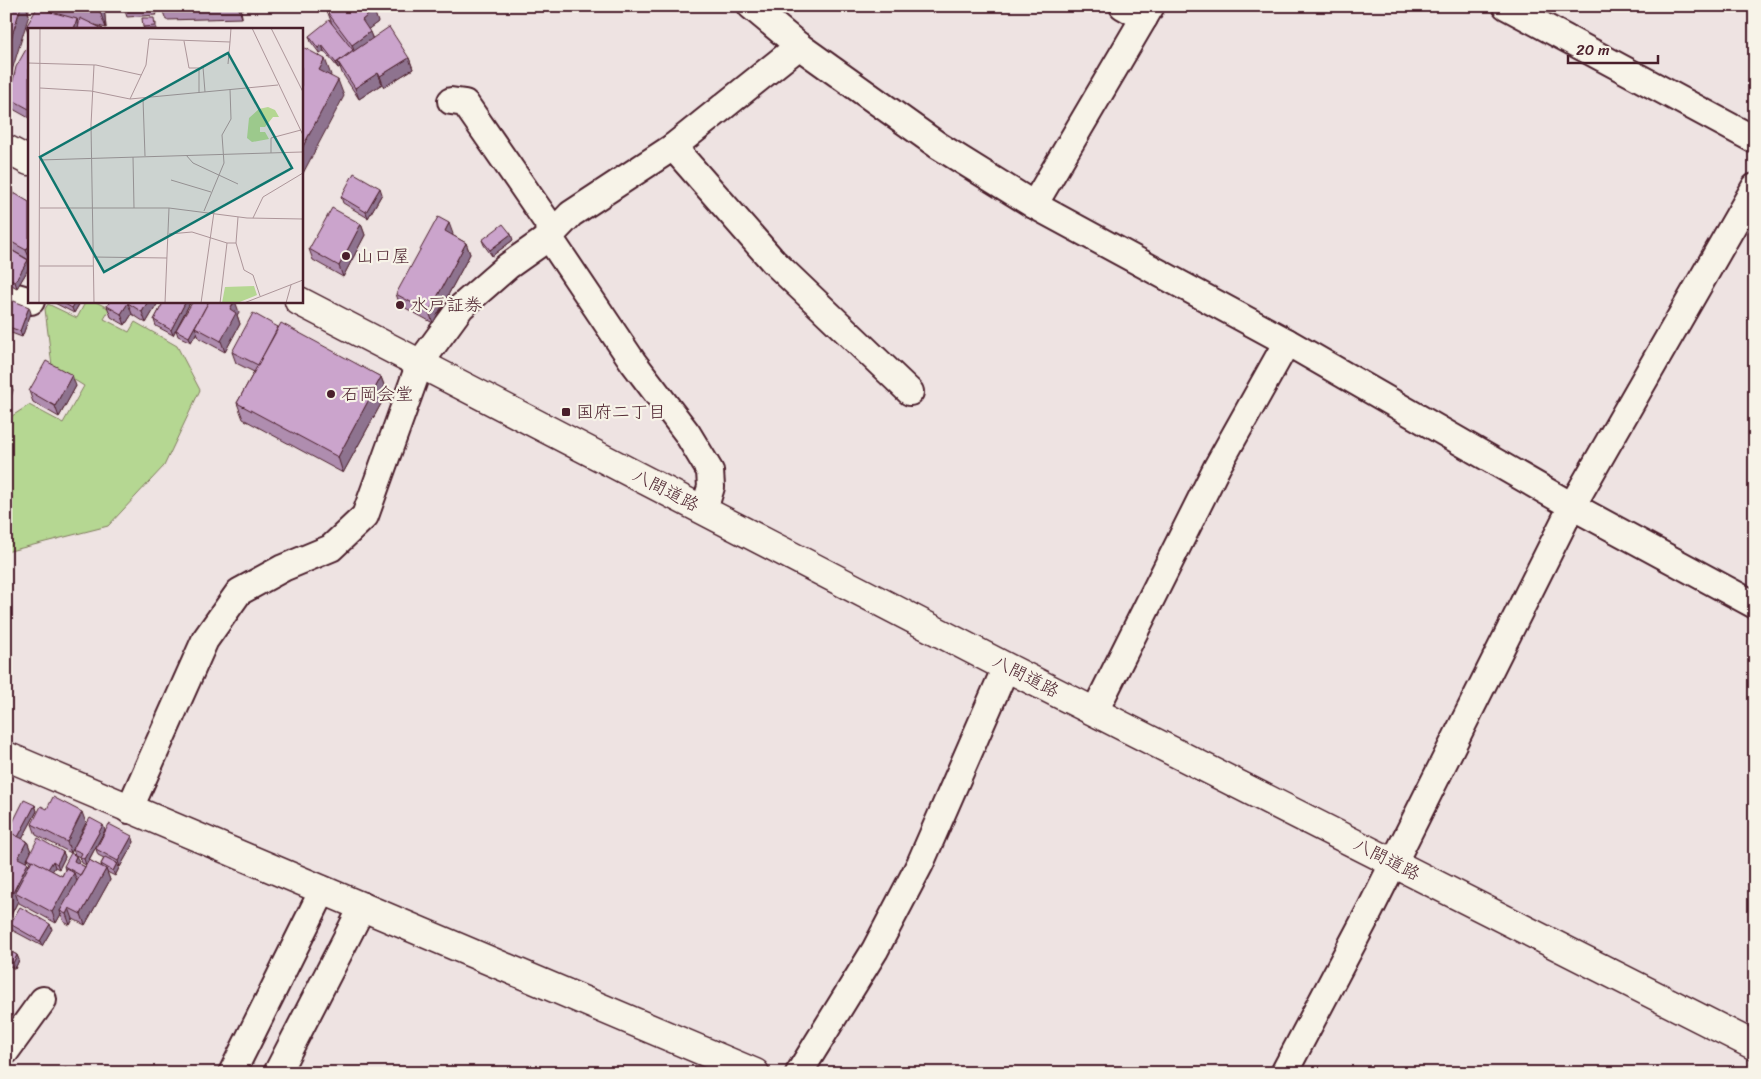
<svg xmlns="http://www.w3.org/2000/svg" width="1761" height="1079" viewBox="0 0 1761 1079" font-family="Sriracha,'Klee One',sans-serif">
	<rect width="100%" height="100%" fill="#eee3e2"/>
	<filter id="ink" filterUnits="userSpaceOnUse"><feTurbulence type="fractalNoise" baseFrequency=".02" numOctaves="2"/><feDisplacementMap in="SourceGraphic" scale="10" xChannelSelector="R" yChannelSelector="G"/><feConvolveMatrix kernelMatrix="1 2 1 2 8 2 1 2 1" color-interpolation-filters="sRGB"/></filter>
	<g filter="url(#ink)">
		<!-- green -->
		<path fill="#b5d792" stroke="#807b5e" d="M86 301H94L110 309 104 319 129 332 135 322 177 346 200 390 164 466 108 526 6 552V416H12L29 405 63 423 84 386 52 366 45 309 48 304 77 318Z"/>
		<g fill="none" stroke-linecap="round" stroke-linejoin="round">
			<!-- minor casing -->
			<g stroke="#4a1f2b" stroke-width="30">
				<g id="minor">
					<path d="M751 6 799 46 939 146 1034 205 1287 342 1572 506 1755 605"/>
					<path d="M1123 6 1144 18"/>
					<path d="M1506 6 1755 140"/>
					<path d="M451 101 465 103 548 223 549 237 633 362 687 433 710 471 711 487 704 510"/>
					<path d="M673 147 773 261 910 392"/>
					<path d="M1034 205 1151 6"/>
					<path d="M6 294 31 301"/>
					<path d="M1095 711 1217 467 1287 342"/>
					<path d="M129 810 205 640 239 592 283 568 331 548 365 516 420 363 461 307 508 266 549 237 571 214 673 147 799 46"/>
					<path d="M6 1051 43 1000"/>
					<path d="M232 1073 323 890"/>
					<path d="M277 1073 363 906"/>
					<path d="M799 1073 875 950 920 864 1006 667"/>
					<path d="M1284 1073 1370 910 1572 506 1755 187"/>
				</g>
			</g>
			<!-- tertiary casing -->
			<g stroke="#4a1f2b" stroke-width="31">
				<path id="tertiary" d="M6 756 755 1073"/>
			</g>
			<!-- secondary casing -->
			<g stroke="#4a1f2b" stroke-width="31">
				<g id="secondary">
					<path d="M6 149 29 161"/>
					<path d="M299 301 1006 667 1755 1046"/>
				</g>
			</g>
			<!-- minor -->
			<use href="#minor" stroke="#f7f3e8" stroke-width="26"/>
			<!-- tertiary -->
			<use href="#tertiary" stroke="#f7f3e8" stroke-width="28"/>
			<!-- secondary -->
			<use href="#secondary" stroke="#f7f3e8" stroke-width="28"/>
		</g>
		<!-- wall -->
		<g fill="#af8daf" stroke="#4a1f2b">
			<path d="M6 6H29V11H28L29 15Z"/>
			<path d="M37 6H104L106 28 95 25 103 29H29V34L26 27 38 8Z"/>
			<path d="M125 6H155L156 15 127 17 125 11Z"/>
			<path d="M162 6H250V9H241L242 18 166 20 162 9Z"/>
			<path d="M328 13 378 22 368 29 373 39 409 58 413 69 384 87 382 84 359 99 342 73 340 67 338 68 324 51 320 54 311 42 309 36 332 24Z"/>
			<path d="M156 23V29H144L143 27Z"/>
			<path d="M29 44V118L13 109 9 98Z"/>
			<path d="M6 188 12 190 13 195 29 202V260L6 247Z"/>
			<path d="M382 194 368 218 343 203 341 197Z"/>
			<path d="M361 224 365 235 343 277 313 260 309 249Z"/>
			<path d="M453 234 452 235 466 243 470 254 433 323 400 305 396 294Z"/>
			<path d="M482 240H513L492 256 484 245Z"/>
			<path d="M6 247 29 262V268L17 288 6 282Z"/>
			<path d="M6 298 31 313 22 337 6 331Z"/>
			<path d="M51 301H81L74 313Z"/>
			<path d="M110 301H159L146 323 132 314 125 325 111 317 107 306Z"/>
			<path d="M164 301H191L173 335 156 326 154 320Z"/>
			<path d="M239 312 237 315 240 324 225 352 199 338 197 332 191 342 178 336 176 330Z"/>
			<path d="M278 327 381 377 387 393 343 473 243 419 237 403 254 372 236 363 232 352Z"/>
			<path d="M76 386 59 417 33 402 29 391Z"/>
			<path d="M35 805 37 811 22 839 27 841 31 852 26 862 28 863 29 866 30 864 28 858 63 852 65 857 59 869 55 867 52 871 62 876 65 870 64 866 79 861 78 863 85 867 86 865 82 863 80 857 75 855 73 849 71 853 36 835 32 824 47 809 86 823 78 838 105 830 89 860 102 867 101 864 104 858 98 855 96 849 132 836 134 842 120 867 118 866 119 868 115 876 107 872 110 880 85 925 73 919 70 925 64 922 61 914 56 923 19 903 18 901 6 925V832H8Z"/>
			<path d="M10 924 52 929 42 946 12 930Z"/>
			<path d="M6 949 17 955 19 960 15 969 6 964Z"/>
		</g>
		<!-- shaded-wall -->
		<g fill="#8e738f" stroke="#4a1f2b">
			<path d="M21 6H26L29 15 6 90V55Z"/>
			<path d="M100 6H104L106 28 100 12Z"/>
			<path d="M154 6H155L156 15 154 10Z"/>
			<path d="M238 6H240L241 9 242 18Z"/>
			<path d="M374 10 378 22 366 31 362 20Z"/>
			<path d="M77 19 80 29H74Z"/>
			<path d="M370 32 374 43 356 56 352 45Z"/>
			<path d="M322 45 324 51 320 54 318 48Z"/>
			<path d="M409 58 413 69 384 87 380 76Z"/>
			<path d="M325 59 331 75 325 86 319 70Z"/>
			<path d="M338 62 340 67 338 68 336 63Z"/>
			<path d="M378 73 382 84 359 99 355 88Z"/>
			<path d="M338 80 344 96 301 177V150Z"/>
			<path d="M380 188 382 194 368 218 366 212Z"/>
			<path d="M12 190 16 201 6 219V201Z"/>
			<path d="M449 223 453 234 449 242 445 231Z"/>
			<path d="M361 224 365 235 343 277 339 266Z"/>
			<path d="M511 234 513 240 492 256 490 250Z"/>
			<path d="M466 243 470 254 433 323 429 312Z"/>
			<path d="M29 246V257L26 250Z"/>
			<path d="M28 260 29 268 17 288 15 282Z"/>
			<path d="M76 301H81L74 313 72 308Z"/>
			<path d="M148 301H159L146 323 142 312Z"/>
			<path d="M186 301H191L173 335 171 330Z"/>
			<path d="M209 301 195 327 197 332 191 342 189 337Z"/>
			<path d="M235 301 239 312 237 315 240 324 225 352 221 341 230 309Z"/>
			<path d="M128 303 132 314 125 325 121 314Z"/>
			<path d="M29 307 31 313 22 337 20 331Z"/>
			<path d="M72 375 76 386 59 417 55 406Z"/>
			<path d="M381 377 387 393 343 473 338 457Z"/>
			<path d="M11 384 13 390 7 412 6 410V402Z"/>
			<path d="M35 805 37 811 20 843 18 837Z"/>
			<path d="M82 812 86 823 71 853 67 842Z"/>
			<path d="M103 825 105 830 86 865 84 859Z"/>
			<path d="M132 836 134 842 120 867 118 861Z"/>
			<path d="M27 841 31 852 22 869 18 858Z"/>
			<path d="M63 852 65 857 59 869 57 864Z"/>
			<path d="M76 856 79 861 76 866 74 861Z"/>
			<path d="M53 861 55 867 50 875 48 869Z"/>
			<path d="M28 863 32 874 15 892 18 901 6 925V906Z"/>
			<path d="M117 863 119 868 115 876 113 871Z"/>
			<path d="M106 869 110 880 85 925 81 914Z"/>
			<path d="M74 873 78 884 60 911 61 914 56 923 52 912Z"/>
			<path d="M69 908 73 919 70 925 66 914Z"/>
			<path d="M50 924 52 929 42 946 40 941Z"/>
			<path d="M17 955 19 960 15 969 13 963Z"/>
		</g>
		<!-- building -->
		<g fill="#cba4cc" stroke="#4a1f2b">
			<path d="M6 6H21L6 55Z"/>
			<path d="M78 6H100V12Z"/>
			<path d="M125 6H154V10L125 11Z"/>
			<path d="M162 6H238V7L162 9Z"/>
			<path d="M337 6H371L374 10 362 20 370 32 352 45 328 13Z"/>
			<path d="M37 8 77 19 74 29H30L26 27Z"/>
			<path d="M80 18 103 29H78Z"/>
			<path d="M142 18H154L155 26 143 27Z"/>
			<path d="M329 20 353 50 336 63 322 45 318 48 309 36Z"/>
			<path d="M389 27 409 58 380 76 378 73 355 88 338 62Z"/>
			<path d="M29 44V109L9 98 16 67Z"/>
			<path d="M301 46 325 59 319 70 338 80 301 150Z"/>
			<path d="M354 173 380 188 366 212 341 197Z"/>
			<path d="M6 188 12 190 6 201Z"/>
			<path d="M14 193 29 202V246L26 250 6 239V207Z"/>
			<path d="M332 208 361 224 339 266 309 249Z"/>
			<path d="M438 217 449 223 445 231 466 243 429 312 396 294Z"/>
			<path d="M503 224 511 234 490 250 482 240Z"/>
			<path d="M6 247 28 260 15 282 6 278Z"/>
			<path d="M6 298 29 307 20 331 6 326Z"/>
			<path d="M60 301H76L72 308Z"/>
			<path d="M110 301H148L142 312 128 303 121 314 107 306Z"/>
			<path d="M164 301H186L171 330 154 320Z"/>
			<path d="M193 301H209L189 337 176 330Z"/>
			<path d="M209 301H234L230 309 236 313 221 341 195 327Z"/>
			<path d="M253 313 278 327 258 365 232 352Z"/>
			<path d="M281 323 381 377 338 457 237 403Z"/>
			<path d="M46 361 72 375 55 406 29 391Z"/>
			<path d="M6 383 11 384 6 402Z"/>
			<path d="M53 797 82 812 67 842 32 824 41 806 47 809Z"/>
			<path d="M24 800 35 805 18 837 8 832Z"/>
			<path d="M90 818 103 825 84 859 80 857 82 853 73 849Z"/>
			<path d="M109 824 132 836 118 861 96 849Z"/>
			<path d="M7 831 27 841 18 858 28 863 6 906Z"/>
			<path d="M38 838 63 852 57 864 53 861 48 869 28 858Z"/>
			<path d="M71 853 76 856 74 861 85 867 80 875 64 866Z"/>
			<path d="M105 857 117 863 113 871 101 864Z"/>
			<path d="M32 860 62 876 66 868 74 873 52 912 15 892Z"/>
			<path d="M89 860 106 869 81 914 69 908 66 914 60 911Z"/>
			<path d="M20 907 50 924 40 941 10 924Z"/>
			<path d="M6 949 17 955 13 963 6 960Z"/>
			<path d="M65 1068 74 1073H62Z"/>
		</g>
	</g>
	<!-- markers -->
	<g fill="#4a1f2b" stroke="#f7f3e8" stroke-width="2">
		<circle cx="346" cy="256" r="5"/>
		<circle cx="400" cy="305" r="5"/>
		<circle cx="331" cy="394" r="5"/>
		<rect x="561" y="407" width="10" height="10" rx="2.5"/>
	</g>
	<g text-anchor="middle" stroke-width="4.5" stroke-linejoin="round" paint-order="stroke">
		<!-- poi labels -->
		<g font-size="18" fill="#4a1f2b" stroke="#f7f3e8" text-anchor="start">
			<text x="356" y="262">山口屋</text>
			<text x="410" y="311">水戸証券</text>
			<text x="341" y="400">石岡会堂</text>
			<text x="576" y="418">国府二丁目</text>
		</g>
		<!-- street labels -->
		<g font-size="18" fill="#4a1f2b" stroke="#f7f3e8">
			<text transform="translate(666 490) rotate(27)" y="6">八間道路</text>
			<text transform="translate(1026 676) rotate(27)" y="6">八間道路</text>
			<text transform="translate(1387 859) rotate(27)" y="6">八間道路</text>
		</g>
	</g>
	<!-- overview -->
	<g transform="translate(28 28)">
		<rect width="275" height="275" fill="#eee3e2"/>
		<path d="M240 79 247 82 251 89H245L237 99H232V104H237L241 111 224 114 219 110 221 90 231 81ZM226 258 229 267 209 275H194L197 259Z" fill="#b5d792"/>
		<path fill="none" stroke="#ac9599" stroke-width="1" d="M224 0 275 107M243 0 275 64M156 13 161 40H171V65M0 35 68 37 113 47M200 36 202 14M175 39 177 64M12 60 63 63 102 71 250 57M102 71 118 37 121 11 202 14 203 0M115 71 117 128M275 109V128M243 125V110L273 102M158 127 165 135 210 156M105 129 106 180M12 132 274 124M143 152 183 164M12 180H141L219 190 275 191M176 183 196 135 194 107 203 91 202 61M225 190 235 169 275 145M141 206 164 204 199 215 192 275M199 215H208L210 189M208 215 216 242 225 247 232 268M65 229 139 230M11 238H65M11 275 12 0M66 275 63 97 66 37M137 275 141 180M173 275 186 184M216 275 275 252M258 275 263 257"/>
		<path fill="#0f766e" fill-opacity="0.15" stroke="#0f766e" stroke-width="2.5" d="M200 25 264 140 76 244 12 129Z"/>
		<rect width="275" height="275" fill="none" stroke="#4a1f2b" stroke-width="2.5"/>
	</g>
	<!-- margin -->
	<rect width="1761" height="1079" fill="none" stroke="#f7f3e8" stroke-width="25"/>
	<rect x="12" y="12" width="1736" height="1054" fill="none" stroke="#4a1f2b" stroke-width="2" filter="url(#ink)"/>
	<!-- scale -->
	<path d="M1568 55v8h90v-8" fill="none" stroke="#4a1f2b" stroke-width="2.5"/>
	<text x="1576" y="55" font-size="15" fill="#4a1f2b" stroke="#f7f3e8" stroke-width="4" paint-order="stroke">20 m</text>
</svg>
